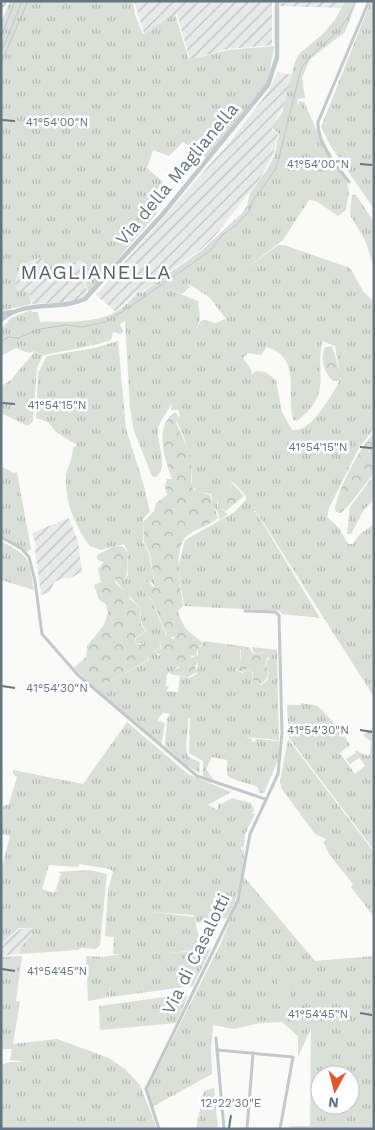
<svg xmlns="http://www.w3.org/2000/svg" width="375" height="1130" viewBox="0 0 375 1130" font-family="'Work Sans',sans-serif">
	<defs>
		<pattern id="industrial-furrows" width="10" height="10" patternUnits="userSpaceOnUse" patternTransform="scale(1.25)"><rect width="10" height="10" fill="#e8e9e9"/><path d="M-1 1l2-2M0 10L10 0M9 11l2-2" fill="none" stroke="#c0c1c2"/></pattern>
		<pattern id="grass-tufts" width="24" height="20" patternUnits="userSpaceOnUse" patternTransform="scale(1.25)"><rect width="24" height="20" fill="#dadfd7"/><path d="M3 7l-1-3M5 7V3M7 7l1-3M15 17l-1-3M17 17v-4M19 17l1-3" fill="none" stroke="#b4b9b4"/></pattern>
		<pattern id="forest-crowns" width="20" height="18" patternUnits="userSpaceOnUse" patternTransform="scale(1.25)"><rect width="20" height="18" fill="#dadfd7"/><path d="M2 6a3 3 0 1 1 6 0M12 15a3 3 0 1 1 6 0" fill="none" stroke="#b4b9b4"/></pattern>
	</defs>
	<rect width="100%" height="100%" fill="#fafaf8"/>
	<!-- industrial -->
	<g fill="url(#industrial-furrows)">
		<path d="M134 1H272V45L227 49 190 60 177 14 144 33Z"/>
		<path d="M280 1H344L341 8 280 6Z"/>
		<path d="M278 72 292 75 288 98 271 128 278 135 273 155 259 180 214 237 201 249 142 292 138 290 116 312 96 295 232 139 268 92Z"/>
		<path d="M42 257 47 272H52L57 263 83 261 87 295 72 302 32 304 29 292 17 290 15 284 21 265Z"/>
		<path d="M69 518 78 541 82 572 68 579 67 577 54 582 50 592 41 595 35 550 37 548 32 533Z"/>
		<path d="M32 928V934L20 949V954L1 956V941H4L20 929Z"/>
	</g>
	<!-- grass -->
	<g fill="url(#grass-tufts)" fill-rule="evenodd">
		<path d="M10 1H133L135 15 143 34 175 14 189 60 228 50 274 46 268 82 206 158 183 142 169 156 153 150 147 168 163 182 149 201 157 208V213L88 294 83 261 57 263 52 272H47L42 257 20 265 15 284 17 290 29 292 31 304 1 311V22Z"/>
		<path d="M345 1H357L345 32 310 59 302 78 305 98 298 99 297 108 299 101 304 102 322 142 347 182 349 192 346 210 338 216 316 201 309 200 283 240 240 273 278 245H284L350 268 363 291 374 302V429L359 448 329 508 327 517 339 528 348 544H353L359 535 374 524V697L256 511H252L256 512 320 618 282 614 280 611 184 606 178 568 185 540 233 513 246 500V496L229 478 233 483 217 502V506L228 514 220 520 217 510 213 507 211 494 197 491 192 486C192 462 188 443 177 422L180 416 178 410H171L172 402C169 411 159 420 158 430 157 445 169 467 156 477L152 476 134 431 130 408 125 321 120 324 123 331 121 334 113 332 111 340 91 346 89 340 90 346 44 355 35 351 43 355 37 368 33 421 28 426 1 413V386L11 380 35 351 28 353 16 348 1 356V329L11 318 31 310 32 312H38L40 322C65 321 93 324 116 312 125 307 132 298 139 291L142 293 202 250 241 214 247 206 250 193 266 171 274 157 279 134 271 127 282 113 295 62 299 54 324 33 336 18ZM187 283 209 297 227 320 225 319 216 323 205 320 200 322 196 332 200 318 198 301 168 289 182 294 190 287ZM322 341 335 346 341 378C332 394 312 433 292 430L282 412 276 380 265 372 256 371 251 375 252 371 243 358 248 353 261 355 267 347C302 358 286 394 293 420L297 421C333 392 315 379 322 341Z"/>
		<path d="M371 1H374V209L330 145 321 127Z"/>
		<path d="M352 195H356L374 222V267L365 240 350 215Z"/>
		<path d="M118 341 126 429 144 486 150 512 143 519V541L139 544 143 542 149 554 155 586 147 579 143 580 140 588 152 601 166 635 175 636 159 642 161 648 154 651 158 656 169 651 173 662 179 666 167 674 166 686 169 687 166 691 178 692 180 676 189 678 197 674 198 661 191 658 198 655V647L203 646V641L248 647 240 650 241 664 235 670 243 673 248 668 252 673V680L261 685 267 681 269 673 265 666 269 658 263 652 254 654 252 647 277 650 279 740 245 737 252 739V741L255 742 256 739 279 741V758L264 793H259L258 787 230 778 227 775V760L212 757 206 769 213 779 212 783 203 779V761L189 753 190 718H188C189 728 183 751 189 757 193 760 197 760 200 763L199 773 186 765 165 746 167 719 170 714 163 713 158 718V721L165 723 161 746 96 689 149 660 141 643H135L136 638 147 631 142 625 140 608 114 579 123 580 128 575V552L124 544 101 550 90 546C76 528 65 502 66 479 66 468 73 460 73 448L77 445 56 432 48 422 36 418 38 373 47 356 94 348Z"/>
		<path d="M1 466 13 473 17 472 31 549 27 552 1 536Z"/>
		<path d="M374 475V499L363 511 351 534H347L350 507Z"/>
		<path d="M1 541C31 558 28 556 34 590L1 580Z"/>
		<path d="M301 703 318 706 336 725 332 728 337 725 350 745 340 753 355 774 365 766 357 754 359 758 350 764 346 759 356 753 355 750 368 756 370 754 371 742 363 735 374 727V850L289 738 287 707 288 705H301Z"/>
		<path d="M127 722 188 774 231 792 208 805 218 810V803L222 804 232 798 251 803 254 809 252 813 255 814 245 834 244 847H241V850H244C243 874 239 897 227 918L196 923 194 915 152 912 194 917 202 949 163 954 211 949 193 986 110 997 109 983V997L88 1001 86 956 103 957 121 954H113L114 937 105 936 108 890 113 872 110 869 79 864 78 867 49 865 42 889 54 893 55 890 58 892 56 889 61 874 58 872 90 870 107 874 100 945 96 949 81 948 78 950 20 954V949L32 934V928H19L4 941H1V871L10 836 1 834 3 806 9 804 17 777 13 774V770L83 784Z"/>
		<path d="M288 739 374 852V917L351 887 353 884 329 854 324 843 326 839 315 834 281 788 280 781Z"/>
		<path d="M244 877 315 961 374 956V1129H291V1126H310L311 1028 298 1057V1036L282 1022 261 1023 234 1029 213 1025 211 1048 212 1074 152 1107 147 1093 149 1086 222 941 241 893ZM320 1075H350V1105H320Z"/>
		<path d="M22 956 16 1001 20 1002 13 1044 57 1039 109 1058 125 1069 140 1085 157 1129H1V1065L10 1062H28L10 1060 12 1049H1V957Z"/>
		<path d="M186 994 187 998 176 1023 100 1030 99 1006Z"/>
		<path d="M214 1088 218 1129H196L204 1091Z"/>
	</g>
	<!-- forest -->
	<g fill="url(#forest-crowns)">
		<path d="M332 346 341 375 339 381H333C324 373 320 359 325 347Z"/>
		<path d="M175 412 179 417 176 423C182 436 189 449 191 463 192 473 189 482 194 490L210 495C212 504 216 510 218 518 209 526 197 528 188 535 172 546 181 590 183 606L178 611C184 633 192 632 204 644L198 647 196 657 192 655 190 657 198 661 195 667 197 672 188 677 170 674V670L179 668V666L173 662 169 651 162 655 156 653 155 651 162 648 159 642 168 637 173 639 175 636 167 635 152 600 140 588 143 580 147 579 153 587 155 586 150 554 144 542 143 522 154 511 156 503 167 495 165 486 167 479H172C165 459 153 427 175 412Z"/>
		<path d="M374 432V473L349 505 341 513 336 512 335 507C342 481 357 453 374 432Z"/>
		<path d="M233 484 244 496 226 511 218 507V498Z"/>
		<path d="M122 546 128 552 127 575 123 580 114 579 116 584 128 593 130 599 140 608 141 625 146 631 135 638V643L143 645 148 660 96 689 74 668 86 657 87 646 104 625 108 612 106 604 99 600 94 585 101 582 98 569 104 562 98 560 97 555 113 547Z"/>
		<path d="M249 647 253 654 263 653 268 656 265 666C271 672 268 681 260 684L252 680 253 673 248 668 243 672 236 670 241 664V649Z"/>
	</g>
	<!-- garden -->
	<path fill="#dadfd7" d="M278 981H291V1006H279Z"/>
	<g fill="none" stroke-linecap="round" stroke-linejoin="round">
		<!-- stream -->
		<g stroke="#bbc7cb" stroke-width="1">
			<path d="M1 37 15 1"/>
			<path d="M1 53 22 1"/>
			<path d="M1 63 28 1"/>
			<path d="M1 342 8 337 18 338 40 329 66 325 82 327 105 322 128 308 210 251 223 234 235 226 250 210 253 200 276 169 301 69C318 43 345 35 355 1"/>
		</g>
		<!-- motorway casing -->
		<g stroke="#b4b9bd" stroke-width="9">
			<path id="motorway" d="M1 3 2 1"/>
		</g>
		<!-- minor -->
		<g stroke="#c3c8cc" stroke-width="3">
			<path d="M349 182C337 166 317 143 318 122L369 1"/>
			<path d="M1 537 22 549 29 557 35 581 42 634 78 675 197 776 265 799"/>
			<path d="M216 1038 224 1129"/>
			<path d="M217 1050 293 1057 280 1129"/>
			<path d="M159 1129 146 1089 238 900 250 834 278 774 282 733 279 615 275 612 245 611"/>
			<path d="M247 1129 253 1053"/>
		</g>
		<!-- tertiary -->
		<g stroke="#c3c8cc" stroke-width="4.5">
			<path d="M1 314 11 312"/>
			<path d="M1 320C26 299 58 311 85 299L162 215 268 85 277 57V1"/>
		</g>
		<!-- motorway -->
		<use href="#motorway" stroke="#fff" stroke-width="6"/>
	</g>
	<!-- ticks -->
	<path fill="none" stroke="#657683" stroke-width="2" d="M2 120 15 121M360 164 372 165M2 403 15 404M360 447 372 448M2 686 15 688M360 730 372 732M2 969 15 971M360 1013 372 1015M229 1128 231 1115"/>
	<g text-anchor="middle" stroke-width="5" stroke-linejoin="round" paint-order="stroke">
		<!-- street labels -->
		<g font-size="18" fill="#657683" stroke="#fff">
			<text transform="translate(177 174) rotate(-50)" y="6">Via della Maglianella</text>
			<text transform="translate(196 954) rotate(-64)" y="6">Via di Casalotti</text>
		</g>
		<!-- quarter labels -->
		<g font-size="20" letter-spacing="1" fill="#57646e" stroke="#fff">
			<text x="96" y="279">MAGLIANELLA</text>
		</g>
	</g>
	<g font-size="12" text-anchor="middle" fill="#657683" stroke="#fff" stroke-width="5" stroke-linejoin="round" paint-order="stroke">
		<text x="57" y="126">41°54'00"N</text>
		<text x="318" y="168">41°54'00"N</text>
		<text x="57" y="409">41°54'15"N</text>
		<text x="318" y="451">41°54'15"N</text>
		<text x="57" y="692">41°54'30"N</text>
		<text x="318" y="734">41°54'30"N</text>
		<text x="57" y="975">41°54'45"N</text>
		<text x="318" y="1018">41°54'45"N</text>
		<text x="231" y="1107">12°22'30"E</text>
	</g>
	<!-- border -->
	<rect width="375" height="1130" fill="none" stroke="#657683" stroke-width="5"/>
	<!-- north arrow -->
	<g transform="translate(335 1090) rotate(187)"><circle r="24" fill="#ffffff" stroke="#c1c8cd"/>
	<path d="M0-4L9 19L0 12L-9 19Z" fill="#e4572e"/>
	<text y="-8" font-size="14" font-weight="bold" text-anchor="middle" fill="#657683">N</text>
	</g>
</svg>
